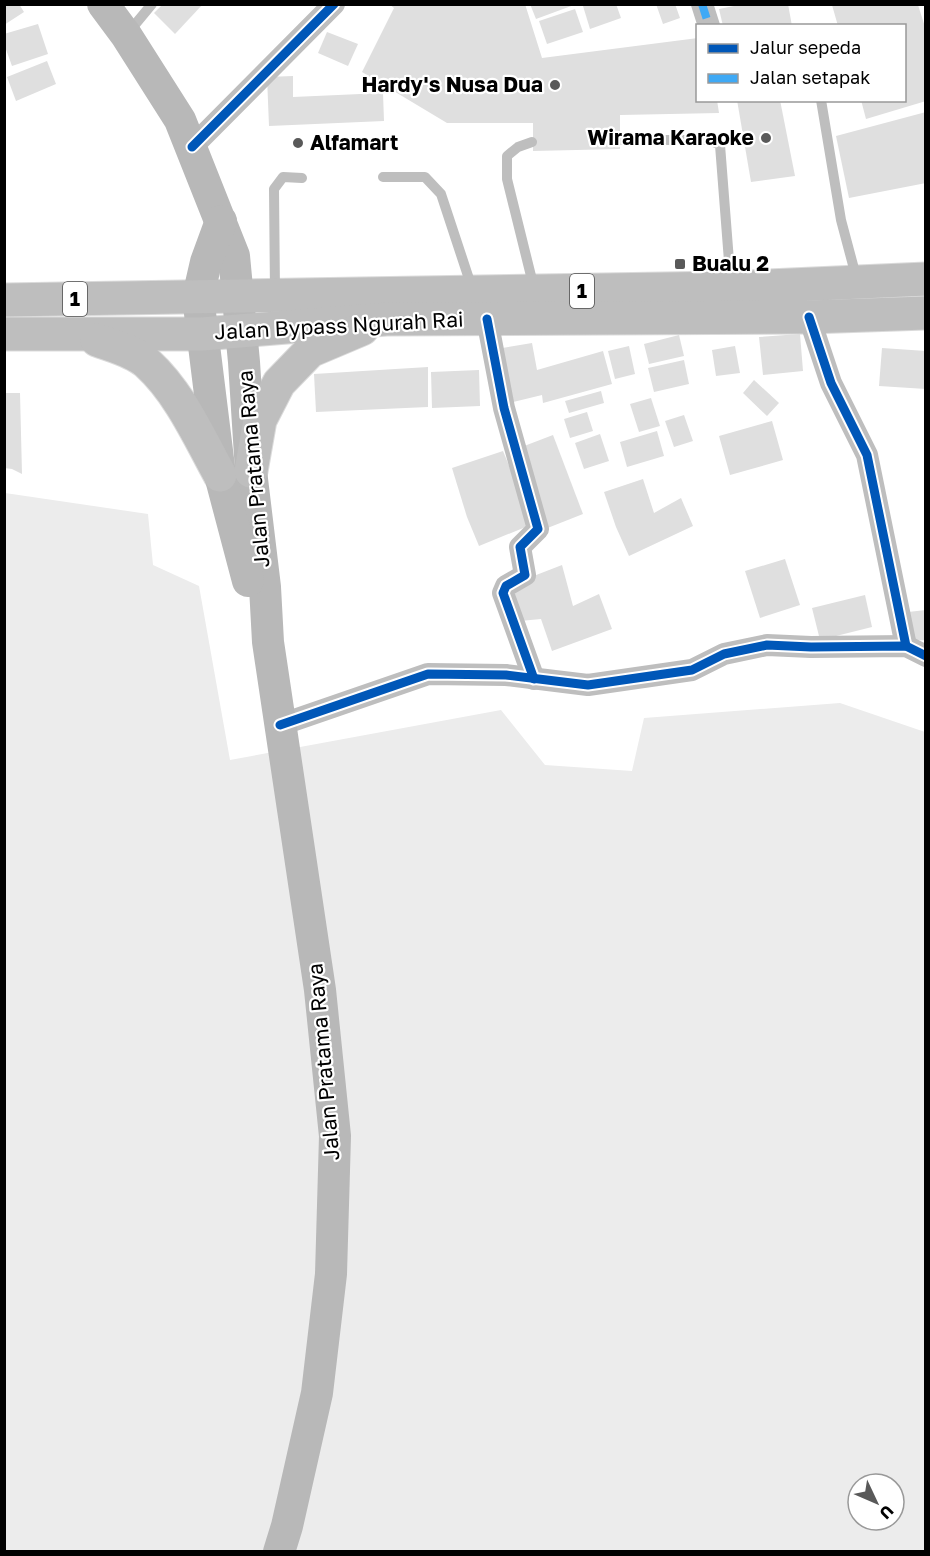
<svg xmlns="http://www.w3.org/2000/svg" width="930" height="1556" viewBox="0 0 930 1556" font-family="'Golos Text',sans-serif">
	<rect width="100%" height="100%" fill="#fff"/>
	<!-- green -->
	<path fill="#ececec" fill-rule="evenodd" d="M5 493 148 514 153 565 199 586 230 760 501 710 545 765 632 771 644 718 840 703 925 732V1551L5 1552ZM858 1484H894V1520H858Z"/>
	<!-- building -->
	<g fill="#dfdfdf">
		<path d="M4 4H19L24 12 4 25Z"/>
		<path d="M163 4H203L175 34 154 13Z"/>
		<path d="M389 4H525L542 58 698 38V100H717L719 113 620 115V149L533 151V123H447L362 72 394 8Z"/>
		<path d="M530 4H574V5L536 19Z"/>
		<path d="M588 4H616L621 18 590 29 583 6Z"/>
		<path d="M656 4H675L680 18 663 24Z"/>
		<path d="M744 4H788L792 26H723L719 9Z"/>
		<path d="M832 5H918L926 30V101L866 119 861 100H904V26H838Z"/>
		<path d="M575 9 583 32 547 44 539 21Z"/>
		<path d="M38 24 48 54 12 66 4 44V34Z"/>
		<path d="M327 32 358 44 348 66 318 53Z"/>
		<path d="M47 61 56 84 16 101 7 77Z"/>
		<path d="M293 76V97L383 93 384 121 269 126 267 77Z"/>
		<path d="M737 100H780L795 176 751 182Z"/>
		<path d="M926 112V183L849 198 836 136Z"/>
		<path d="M800 334 803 371 763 375 759 337Z"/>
		<path d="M679 335 684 356 649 364 644 344Z"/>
		<path d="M532 343 537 370 603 351 612 384 543 403 542 395 509 403 496 349Z"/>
		<path d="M629 346 635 374 615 379 608 351Z"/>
		<path d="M735 346 740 373 716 376 712 350Z"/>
		<path d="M882 348 926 351V389L879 386Z"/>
		<path d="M684 360 689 384 654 392 648 368Z"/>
		<path d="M428 367V407L316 412 314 374Z"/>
		<path d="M479 370 480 406 432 408 431 372Z"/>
		<path d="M754 380 779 403 767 416 743 393Z"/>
		<path d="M601 391 604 403 569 413 565 401Z"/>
		<path d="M4 393H20L22 474 12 469 4 468Z"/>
		<path d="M651 398 660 426 639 432 630 404Z"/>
		<path d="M587 412 593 431 570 438 564 419Z"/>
		<path d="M684 415 693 441 674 447 665 421Z"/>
		<path d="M772 421 783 460 730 475 719 436Z"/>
		<path d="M657 431 664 456 627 467 620 442Z"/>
		<path d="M600 434 609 461 584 469 575 443Z"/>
		<path d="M553 435 583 514 545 529 519 448Z"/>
		<path d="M503 451 533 524 479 546 467 517 452 468Z"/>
		<path d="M643 479 654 513 681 498 693 526 629 556 616 527 604 492Z"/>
		<path d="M785 559 800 605 760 618 745 571Z"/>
		<path d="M562 565 573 606 599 594 612 629 552 651 541 619 520 621 513 584Z"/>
		<path d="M865 595 872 627 820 640 812 608Z"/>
		<path d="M926 610V640L910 641 908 612Z"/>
	</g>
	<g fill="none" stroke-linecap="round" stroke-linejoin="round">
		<!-- trunk casing -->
		<g stroke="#dbdbdb" stroke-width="35">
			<g id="trunk">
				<path d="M4 300 726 288 926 279"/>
				<path d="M4 334H202L386 319 809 317 926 313"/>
				<path d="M97 340C113 346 134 351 147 363 180 393 199 437 220 475"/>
				<path d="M251 471 260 420 279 383 310 351 362 329"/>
			</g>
		</g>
		<!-- service -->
		<g stroke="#bebebe" stroke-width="10">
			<path d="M128 33 152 4"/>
			<path d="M821 100 841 220 857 280"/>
			<path d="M620 140H709L720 145 729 261 726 285"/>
			<path d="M532 142 518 147 507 156V179L534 288"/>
			<path d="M383 177H425L441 194 472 288"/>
			<path d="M275 293 274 189 283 177 302 178"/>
		</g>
		<!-- minor -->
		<g stroke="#bebebe" stroke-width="22">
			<path d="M702 4 709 26"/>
			<path d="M192 147 334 4"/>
			<path d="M809 317 831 383 867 455 906 646"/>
			<path d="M487 319 504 408 538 529 520 547 525 575 506 586 503 593 534 679"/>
			<path d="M280 725 428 674 506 675 588 685 692 670 724 654 767 645 811 647 906 646 926 656"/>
		</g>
		<!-- secondary -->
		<g stroke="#b8b8b8" stroke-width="32">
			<path d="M103 4 126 35 180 120 234 256 244 362 251 471 265 587 268 642 320 990 335 1136 331 1274 317 1393 287 1526 279 1552"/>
			<path d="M221 221 206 262 198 297 220 475 248 581"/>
		</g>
		<!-- trunk -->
		<use href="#trunk" stroke="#bebebe" stroke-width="33"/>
		<!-- quiet -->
		<path stroke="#3fa9f5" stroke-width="8" stroke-dasharray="15 8" stroke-linecap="butt" d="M702 4 709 26"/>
		<!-- cycleway casing -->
		<g stroke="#fff" stroke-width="13">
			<g id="cycleway">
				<path d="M192 147 334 4"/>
				<path d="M809 317 831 383 867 455 906 646"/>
				<path d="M487 319 504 408 538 529 520 547 525 575 506 586 503 593 534 679"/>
				<path d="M280 725 428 674 506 675 588 685 692 670 724 654 767 645 811 647 906 646 926 656"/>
			</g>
		</g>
		<!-- cycleway -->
		<use href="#cycleway" stroke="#0057b8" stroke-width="9"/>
	</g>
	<!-- markers -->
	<g fill="#595959" stroke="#fff" stroke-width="2">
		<circle cx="555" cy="85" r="6"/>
		<circle cx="766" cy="138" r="6"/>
		<circle cx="298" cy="143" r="6"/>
		<rect x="674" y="258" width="12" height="12" rx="3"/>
	</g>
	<g text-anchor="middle" stroke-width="4.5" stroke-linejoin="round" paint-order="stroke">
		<!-- shield labels -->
		<g fill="#fff" stroke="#4c4c4c" stroke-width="1.5">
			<rect x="570" y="274" width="24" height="34" rx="4.5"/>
			<rect x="63" y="282" width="24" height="34" rx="4.5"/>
		</g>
		<g font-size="20" font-weight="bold" fill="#000">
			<text x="582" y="298">1</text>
			<text x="75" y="306">1</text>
		</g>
		<!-- poi labels -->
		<g font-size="21" font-weight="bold" fill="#000" stroke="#fff" text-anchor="end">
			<text x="543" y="92">Hardy's Nusa Dua</text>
			<text x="754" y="145">Wirama Karaoke</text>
			<text x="310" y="150" text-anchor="start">Alfamart</text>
			<text x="692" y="271" text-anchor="start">Bualu 2</text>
		</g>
		<!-- street labels -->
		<g font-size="21" fill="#000" stroke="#fff">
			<text transform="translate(339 326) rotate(-3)" y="7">Jalan Bypass Ngurah Rai</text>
			<text transform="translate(254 469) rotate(-95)" y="7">Jalan Pratama Raya</text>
			<text transform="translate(324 1062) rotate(-95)" y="7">Jalan Pratama Raya</text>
		</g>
	</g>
	<!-- border -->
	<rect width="930" height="1556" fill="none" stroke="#000000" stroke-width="12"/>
	<!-- legend -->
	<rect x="696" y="24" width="210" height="78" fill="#ffffff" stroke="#999999" stroke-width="1.5"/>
	<rect x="708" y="44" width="30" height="9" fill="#0057b8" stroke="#999999" stroke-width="1.5"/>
	<text x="750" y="54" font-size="18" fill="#000000">Jalur sepeda</text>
	<rect x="708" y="74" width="30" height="9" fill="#3fa9f5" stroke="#999999" stroke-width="1.5"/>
	<text x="750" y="84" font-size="18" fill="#000000">Jalan setapak</text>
	<!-- north arrow -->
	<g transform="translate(876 1502) rotate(134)"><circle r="28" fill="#ffffff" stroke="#999999" stroke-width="1.5"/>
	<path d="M0-4.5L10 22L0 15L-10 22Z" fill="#595959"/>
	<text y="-9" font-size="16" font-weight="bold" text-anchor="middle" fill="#000000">U</text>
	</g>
</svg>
